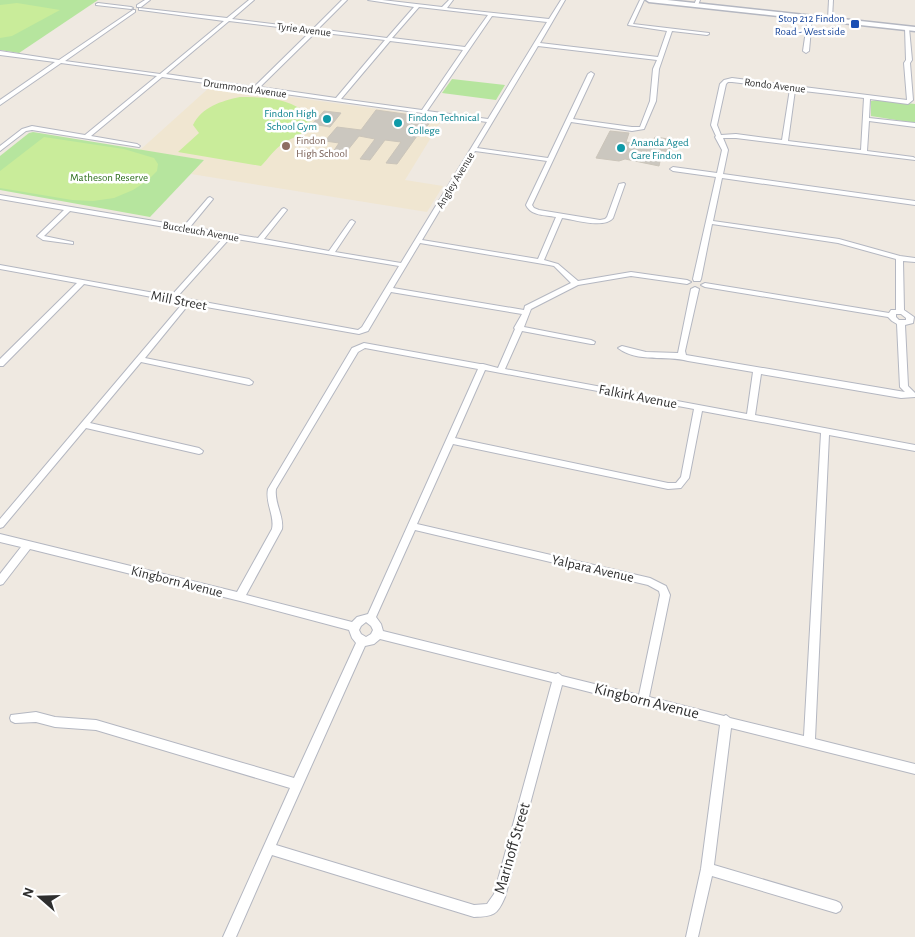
<svg xmlns="http://www.w3.org/2000/svg" width="915" height="937" viewBox="0 0 915 937" font-family="'Alegreya Sans',sans-serif">
	<rect width="100%" height="100%" fill="#efe9e1"/>
	<!-- education -->
	<path fill="#f0e6d1" d="M211 86 443 118 405 180 443 186 427 212 191 174 204 160 140 150Z"/>
	<!-- green -->
	<g fill="#b6e59e">
		<path d="M0 0H98L19 53 0 50Z"/>
		<path d="M452 79 505 85 496 100 442 93Z"/>
		<path d="M878 100 915 104V123L871 116V101Z"/>
		<path d="M33 132 204 160 150 217 0 190V156L29 133Z"/>
	</g>
	<!-- pitch -->
	<g fill="#c9ec9a">
		<path d="M17 3 60 10 12 36 0 38V5Z"/>
		<path d="M240 97C268 97 290 98 312 117 307 135 298 134 284 143 275 148 268 159 261 166L178 152 199 133 193 125C202 107 221 101 240 97Z"/>
		<path d="M44 137 124 149 154 158 158 164 157 171 147 181 133 190 114 198 93 201 72 200 0 188V171Z"/>
	</g>
	<!-- building -->
	<g fill="#cbc7bf" stroke="#cbc5ba">
		<path d="M376 110 433 118 420 136H417L397 164 386 163 401 142 385 140 370 160 360 159 375 139 359 136 343 156 331 155 339 143 325 141 337 127 361 130Z"/>
		<path d="M324 111 341 113 330 127 312 124Z"/>
		<path d="M610 131 629 133 626 142 652 146 655 137 675 140 669 158 661 157 659 166 625 159 619 161 596 158Z"/>
	</g>
	<g fill="none" stroke-linecap="round" stroke-linejoin="round">
		<!-- minor casing -->
		<g stroke="#b4b7c1" stroke-width="2">
			<g id="minor">
				<path d="M145 0H150L141 7H137V5Z"/>
				<path d="M249 0H254L232 19 313 29 342 0H347L318 29 387 38 414 7 368 0H382L442 7 449 0H453L447 8 549 19 561 0H565L540 43 658 57 667 31 628 25 640 0H644L633 24 709 33V34L707 35 672 31 659 69 656 101 644 129 632 131 571 122 532 205 534 208 539 210 600 220 605 219 607 217 619 184 624 183 625 184 613 218C604 229 576 220 562 218L544 260 558 264 578 281 631 272 687 280 691 282 687 284 631 276 578 285 531 309 524 327 591 340 595 342 594 344H591L522 331 505 369 747 414 753 372 688 361C667 355 637 363 618 348L622 346 646 352 678 353 691 289 695 287 699 289 685 351 686 355 905 392 900 387 897 324 892 321 888 317 705 287 701 285 705 283 889 313 891 310H896V259L838 243 712 224 701 279 700 281H694L693 279 716 177 673 171 670 169 673 167 717 173 722 150 715 137 716 136 711 125 720 84 724 80 732 78 907 100 904 63 906 60 905 28 907 27 909 28 912 60 910 63 913 100 908 104 870 99 869 118 915 123V127L869 121 867 151 913 157 915 158V160L736 138H723L728 150 723 174 915 201V205L722 178 713 221 839 239 900 256 915 258V262L903 261 904 310 914 317 913 323 905 325 908 386 915 393V397L901 398 761 374 755 415 915 445V451L829 435 815 739 915 764V774L731 728 714 865 836 901 840 903 842 907 840 911 836 913 712 876 698 937H686L701 869 720 725 562 685 505 897C497 916 493 916 474 917L272 855 236 937H223L290 788 96 730 55 727 36 722 15 723 11 721 10 718 11 715 36 712 55 717 96 720 294 778 356 643 352 638 349 630 240 601 30 549 3 584 0 585V574L21 547 0 542V534L237 592 272 529C275 516 265 503 268 489L352 348 364 343 480 364H483L498 368 515 329 514 328 522 314 391 292 368 331 359 334 189 304 145 358 249 379 253 382 252 384 249 385 141 362 90 423 199 448 203 451 202 453 199 454 86 428 3 527 0 528V519L183 303 84 284 3 366H0V359L77 283 0 269V265L171 296 224 237 70 211 44 236 73 242V244L43 240 37 236 64 210 0 199V195L184 226 208 198 210 197 213 199 190 227 258 238 282 209 284 208 287 210 264 239 329 251 350 221 352 220 355 222 335 252 401 263 487 122 162 77 91 136 137 144 140 146 139 147 32 130 26 131 0 151V146L22 129 32 126 85 135 157 76 61 63 0 105V100L55 62 0 55V51L59 60 133 10H135V12L65 61 160 74 224 21 141 10H139V8L227 18ZM419 7 488 15 465 47 392 38ZM492 16 547 22 488 119 427 111ZM229 21 311 31 254 87 166 74ZM316 32 385 40 336 98 260 87ZM390 41 463 50 422 110 341 99ZM538 46 657 60 653 69 650 101 640 127H632L573 119 594 74 591 72 588 74 548 158 477 148ZM728 82H732L790 89 782 140 736 134 721 135 717 125 726 84ZM795 90 864 98 861 150 788 141ZM475 151 547 161 526 205C531 216 545 215 556 217L538 259 422 240ZM230 238 399 266 362 327 358 330 177 297ZM420 243 549 265 554 266 571 283 525 306 524 310 393 288ZM896 314H901L906 318V320H899L896 317ZM365 348 478 369 368 614 357 617 352 622 246 595 282 529C284 516 274 503 276 489L358 352ZM485 370 694 409 681 477 676 483H668L455 438ZM702 411 821 433 804 736 730 718 726 715 724 716 649 697 670 595 666 586 650 578 417 524 453 444 668 489 681 488 689 478ZM415 530 648 585 659 591 660 595 639 695 562 676 558 673 556 674 383 631 381 624 376 617ZM366 622 371 626 373 630 371 634 366 637 361 634 359 630 361 626ZM380 639 552 682 494 894 487 904 474 905 276 845 365 646 374 644Z"/>
				<path d="M696 0H700L698 5 696 6 694 5Z"/>
				<path d="M829 0H833L832 19 830 20 828 19Z"/>
				<path d="M98 3 131 7 133 8 131 9 96 5V4Z"/>
				<path d="M810 16 812 17 809 51 806 53 803 51 808 17Z"/>
			</g>
		</g>
		<!-- secondary casing -->
		<g stroke="#b4b7c1" stroke-width="3">
			<path id="secondary" d="M646 0H667L915 27V31L649 2Z"/>
		</g>
		<!-- minor -->
		<use href="#minor" fill="#fff" fill-rule="evenodd"/>
		<!-- secondary -->
		<use href="#secondary" fill="#fff" fill-rule="evenodd"/>
	</g>
	<!-- markers -->
	<rect fill="#1a4fb4" stroke="#fff" stroke-width="2" x="850" y="19" width="10" height="10" rx="2.5"/>
	<g fill="#0f9aa8" stroke="#fff" stroke-width="2">
		<circle cx="327" cy="119" r="5"/>
		<circle cx="398" cy="123" r="5"/>
		<circle cx="621" cy="148" r="5"/>
	</g>
	<circle fill="#8d6e63" stroke="#fff" stroke-width="2" cx="286" cy="146" r="5"/>
	<g text-anchor="middle" stroke-width="5" stroke-linejoin="round" paint-order="stroke">
		<!-- far-transit labels -->
		<g font-size="11" fill="#164399" stroke="#fff" text-anchor="end">
			<text x="845" y="22">Stop 212 Findon<tspan x="845" dy="13">Road - West side</tspan></text>
		</g>
		<!-- far-street labels -->
		<g font-size="11" fill="#2e2e2e" stroke="#fff">
			<text transform="translate(304 29) rotate(7)" y="4">Tyrie Avenue</text>
			<text transform="translate(775 85) rotate(7)" y="4">Rondo Avenue</text>
			<text transform="translate(245 88) rotate(8)" y="4">Drummond Avenue</text>
			<text transform="translate(455 180) rotate(-59)" y="4">Angley Avenue</text>
			<text transform="translate(201 231) rotate(10)" y="4">Buccleuch Avenue</text>
		</g>
		<!-- far-culture labels -->
		<g font-size="11" fill="#0d838f" stroke="#fff" text-anchor="start">
			<text x="317" y="117" text-anchor="end">Findon High<tspan x="317" dy="13">School Gym</tspan></text>
			<text x="408" y="121">Findon Technical<tspan x="408" dy="13">College</tspan></text>
			<text x="631" y="146">Ananda Aged<tspan x="631" dy="13">Care Findon</tspan></text>
		</g>
		<!-- far-education labels -->
		<g font-size="11" fill="#785e54" stroke="#fff" text-anchor="start">
			<text x="296" y="144">Findon<tspan x="296" dy="13">High School</tspan></text>
		</g>
		<!-- far-park labels -->
		<g font-size="11" fill="#2c6e1b" stroke="#fff">
			<text x="109" y="181">Matheson Reserve</text>
		</g>
		<!-- street labels -->
		<g font-size="14" fill="#2e2e2e" stroke="#fff">
			<text transform="translate(179 300) rotate(11)" y="5">Mill Street</text>
			<text transform="translate(638 396) rotate(11)" y="5">Falkirk Avenue</text>
			<text transform="translate(593 568) rotate(13)" y="5">Yalpara Avenue</text>
			<text transform="translate(177 581) rotate(14)" y="5">Kingborn Avenue</text>
		</g>
		<!-- near-street labels -->
		<g font-size="16" fill="#2e2e2e" stroke="#fff">
			<text transform="translate(647 700) rotate(14)" y="6">Kingborn Avenue</text>
			<text transform="translate(511 848) rotate(-74)" y="6">Marinoff Street</text>
		</g>
	</g>
	<!-- north arrow -->
	<g transform="translate(40 897) rotate(290)" stroke="#ffffff" stroke-width="4" paint-order="stroke">
	<path d="M0-4L9 19L0 12L-9 19Z" fill="#2e2e2e"/>
	<text y="-8" font-size="14" font-weight="bold" text-anchor="middle" fill="#2e2e2e">N</text>
	</g>
</svg>
